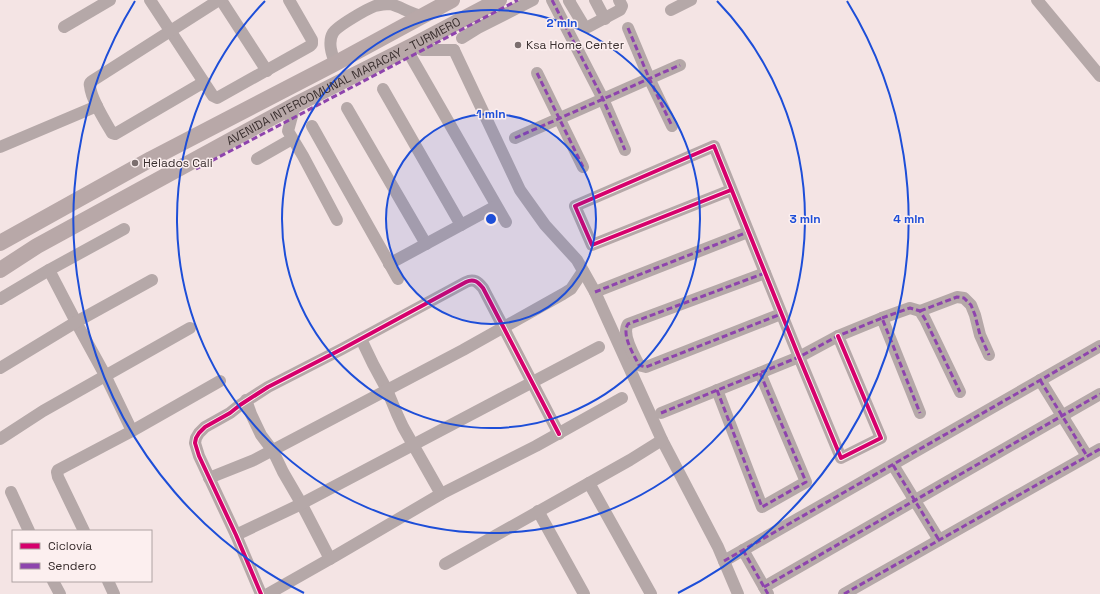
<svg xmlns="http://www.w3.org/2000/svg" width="1100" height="594" viewBox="0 0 1100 594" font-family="'Space Grotesk',sans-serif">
	<rect width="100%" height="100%" fill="#f4e4e4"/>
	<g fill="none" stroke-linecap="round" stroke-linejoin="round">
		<!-- minor -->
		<g stroke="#b5a8a8" stroke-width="12">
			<path d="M150 0 213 96 217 98 310 46 312 44V40L289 0"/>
			<path d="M221 0 267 71"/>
			<path d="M552 0 603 99 625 150"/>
			<path d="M570 0 569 1 584 26 588 27 620 10 622 6 619 0"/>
			<path d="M595 0 605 19"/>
			<path d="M1037 0 1100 76"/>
			<path d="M671 10 691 0"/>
			<path d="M64 27 110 0"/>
			<path d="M628 28 649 78 672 126"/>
			<path d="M462 38 478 28 533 0"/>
			<path d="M414 45 422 50H454"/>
			<path d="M406 48 506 222"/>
			<path d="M454 50 520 190 545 225 577 260 595 292 662 440 718 547 738 594"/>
			<path d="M336 63C331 55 328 41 333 33 337 26 367 9 375 6 379 5 386 4 390 4 402 7 410 14 423 16"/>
			<path d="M537 73 583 167"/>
			<path d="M204 82 115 134 112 133C105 121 91 99 90 86 89 83 90 83 92 81L219 0"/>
			<path d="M383 89 461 225"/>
			<path d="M295 105 288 131 303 156 337 220"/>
			<path d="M347 108 426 244"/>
			<path d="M312 126 398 279"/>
			<path d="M515 138 680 65"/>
			<path d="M0 147 97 106"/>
			<path d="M257 159 292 139"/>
			<path d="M731 190 592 245 575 206 714 146 799 357 841 458 881 438 838 336"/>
			<path d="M389 264 496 206"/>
			<path d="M49 270 76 322 105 375 132 431"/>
			<path d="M765 273 628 324C621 335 634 355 639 365L642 366 646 367 781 314"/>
			<path d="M595 292 748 232"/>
			<path d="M0 299 49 270 124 229"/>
			<path d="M920 311 957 297 964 298 971 305 975 315 980 335 989 355"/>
			<path d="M882 318 910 308 920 311 925 319 960 392"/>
			<path d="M361 339 373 364 387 390 397 414 403 427 441 494"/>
			<path d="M0 368 76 322 152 280"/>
			<path d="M1040 380 1087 456"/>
			<path d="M717 390 762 507 806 482 760 373"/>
			<path d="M246 400 251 414 261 435 273 451 283 472 301 503 330 559"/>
			<path d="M661 413 799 357 838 336 882 318 920 413"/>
			<path d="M0 439 43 411 190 328"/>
			<path d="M893 465 939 540"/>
			<path d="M209 478 254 460 463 350 563 294 571 289 583 271"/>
			<path d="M589 483 651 594"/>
			<path d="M11 492 29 531"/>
			<path d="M538 511 584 594"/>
			<path d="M84 531 58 477 57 472 58 470 132 431 220 381"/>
			<path d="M236 535 297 506 599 347"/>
			<path d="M743 550 768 594"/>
			<path d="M724 561 1100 346"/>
			<path d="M445 564 630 460 662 440"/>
			<path d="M53 581 60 594"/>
			<path d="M108 581 114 594"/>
			<path d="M764 587 1100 394"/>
			<path d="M261 594 236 535 199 456 195 443 196 438 199 433 205 427 230 413 240 405 268 387 342 349 466 282C474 278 478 282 483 288L559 434"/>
			<path d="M268 594 335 556 441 494 536 446 622 398"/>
			<path d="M844 594 1100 449"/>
		</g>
		<!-- major -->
		<g stroke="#b8a8a8" stroke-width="16">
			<path d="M0 243 151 159 336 63 452 0"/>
			<path id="s1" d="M0 270 37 246 295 105 414 45 499 0"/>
		</g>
		<!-- quiet -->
		<g stroke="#8e44ad" stroke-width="3" stroke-dasharray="6 3" stroke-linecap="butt">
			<path d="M552 0 603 99 625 150"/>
			<path d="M628 28 649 78 672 126"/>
			<path d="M537 73 583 167"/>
			<path d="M515 138 680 65"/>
			<path d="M196 169 518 0"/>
			<path d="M765 273 628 324C621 335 634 355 639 365L642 366 646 367 781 314"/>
			<path d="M595 292 748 232"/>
			<path d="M920 311 957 297 964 298 971 305 975 315 980 335 989 355"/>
			<path d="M882 318 910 308 920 311 925 319 960 392"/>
			<path d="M1040 380 1087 456"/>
			<path d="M717 390 762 507 806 482 760 373"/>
			<path d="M661 413 799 357 838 336 882 318 920 413"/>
			<path d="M893 465 939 540"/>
			<path d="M743 550 768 594"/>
			<path d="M724 561 1100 346"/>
			<path d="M764 587 1100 394"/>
			<path d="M844 594 1100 449"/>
		</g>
		<!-- cycleway casing -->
		<g stroke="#fcefef" stroke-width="6">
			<g id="cycleway">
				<path d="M731 190 592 245 575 206 714 146 799 357 841 458 881 438 838 336"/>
				<path d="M261 594 236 535 199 456 195 443 196 438 199 433 205 427 230 413 240 405 268 387 342 349 466 282C474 278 478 282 483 288L559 434"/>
			</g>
		</g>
		<!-- cycleway -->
		<use href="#cycleway" stroke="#d6006c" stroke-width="4"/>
	</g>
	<!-- distance rings -->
	<circle cx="491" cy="219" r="105" fill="#1d4ed8" fill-opacity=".12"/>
	<g fill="none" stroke="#1d4ed8" stroke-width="2">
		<circle cx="491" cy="219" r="105"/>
		<circle cx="491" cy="219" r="209"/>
		<path d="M717 1A314 314 0 1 1 265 1"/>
		<path d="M304 593A418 418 0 0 1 135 1M847 1A418 418 0 0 1 678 593"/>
	</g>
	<!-- markers -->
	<g fill="#7b6e6e" stroke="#fcefef" stroke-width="1.5">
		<circle cx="518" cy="45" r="4"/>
		<circle cx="135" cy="163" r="4"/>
	</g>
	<g text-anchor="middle" stroke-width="3" stroke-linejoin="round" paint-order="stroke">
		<!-- poi labels -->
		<g font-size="12" fill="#3a2f2f" stroke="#fcefef" text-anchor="start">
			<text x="526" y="49">Ksa Home Center</text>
			<text x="143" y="167">Helados Cali</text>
		</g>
		<!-- street labels -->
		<g font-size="12" fill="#3a2f2f" stroke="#fcefef">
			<text dy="4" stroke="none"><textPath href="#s1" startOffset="392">AVENIDA INTERCOMUNAL MARACAY - TURMERO</textPath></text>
		</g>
	</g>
	<circle cx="491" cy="219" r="6" fill="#1d4ed8" stroke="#fcefef" stroke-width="2"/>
	<g font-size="12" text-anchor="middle" font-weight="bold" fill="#1d4ed8" stroke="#fcefef" stroke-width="3" stroke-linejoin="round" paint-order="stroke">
		<text x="562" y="27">2 min</text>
		<text x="491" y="118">1 min</text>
		<text x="805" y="223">3 min</text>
		<text x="909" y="223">4 min</text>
	</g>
	<!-- legend -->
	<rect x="12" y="530" width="140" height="52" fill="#fcefef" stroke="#aea2a2"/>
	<rect x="20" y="543" width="20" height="6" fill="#d6006c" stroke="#aea2a2"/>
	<text x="48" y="550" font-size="12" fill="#3a2f2f">Ciclovía</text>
	<rect x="20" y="563" width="20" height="6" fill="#8e44ad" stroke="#aea2a2"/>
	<text x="48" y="570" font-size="12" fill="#3a2f2f">Sendero</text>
</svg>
